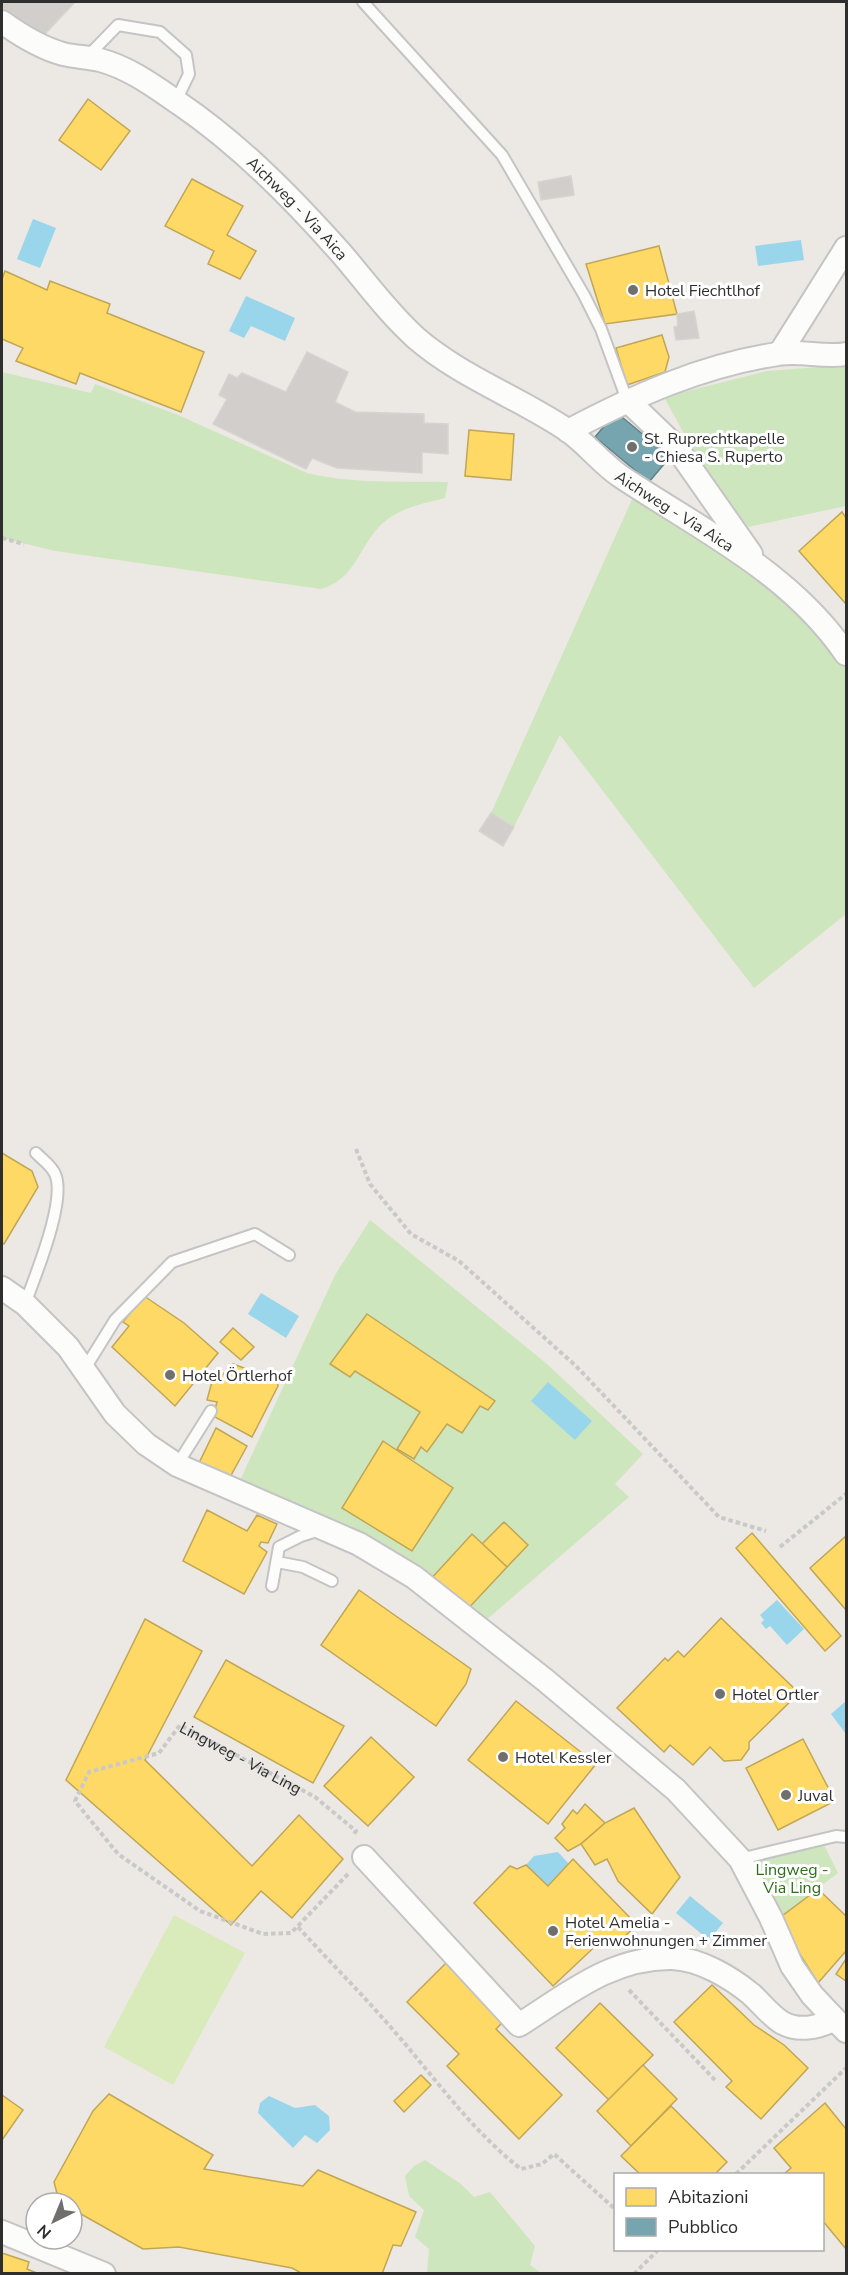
<svg xmlns="http://www.w3.org/2000/svg" width="848" height="2275" viewBox="0 0 848 2275" font-family="'Nunito Sans',sans-serif">
	<rect width="100%" height="100%" fill="#ece8e4"/>
	<!-- green -->
	<g fill="#cee6be">
		<path d="M846 365V506L748 527 694 452 664 397 767 371Z"/>
		<path d="M2 372 91 393 95 384 178 415 307 473C353 484 401 481 448 482L445 498C425 503 400 508 384 522 359 544 356 580 321 589L55 551 2 538Z"/>
		<path d="M638 486 757 562 846 654V914L754 988 560 735 514 827 491 813Z"/>
		<path d="M370 1220 547 1364 643 1454 615 1484 629 1497 478 1627 414 1577 236 1489 335 1275Z"/>
		<path d="M824 1845 838 1873 783 1915 755 1862Z"/>
		<path d="M425 2160 461 2184 474 2197 490 2192 535 2246 530 2265 541 2273H427L429 2249 415 2237 424 2210 409 2196 405 2176 414 2166Z"/>
	</g>
	<!-- pitch -->
	<path fill="#d9eabb" d="M174 1915 245 1953 173 2085 104 2047Z"/>
	<!-- water -->
	<g fill="#99d6ec">
		<path d="M33 219 56 228 40 268 17 259Z"/>
		<path d="M801 240 804 260 758 266 755 246Z"/>
		<path d="M246 296 295 318 285 341 251 326 244 338 229 331Z"/>
		<path d="M261 1293 299 1316 286 1338 248 1314Z"/>
		<path d="M548 1382 592 1421 575 1440 531 1401Z"/>
		<path d="M777 1600 804 1629 787 1645 770 1626 766 1629 761 1623 764 1620 760 1615Z"/>
		<path d="M846 1701V1734L831 1714Z"/>
		<path d="M558 1852 569 1864 548 1886 526 1865 534 1856Z"/>
		<path d="M690 1896 723 1923 709 1940 676 1913Z"/>
		<path d="M269 2096 295 2108 315 2105 329 2116 330 2130 317 2143 305 2135 293 2148 258 2113 260 2103Z"/>
	</g>
	<!-- homes -->
	<g fill="#ffd966" stroke="#c0a655" stroke-width="1.5">
		<path d="M88 99 130 131 101 170 59 140Z"/>
		<path d="M192 179 243 206 227 235 256 251 240 279 208 264 214 251 165 226Z"/>
		<path d="M659 246 677 314 605 324 586 264Z"/>
		<path d="M5 271 47 290 50 281 110 304 107 313 204 352 181 412 80 373 76 384 16 361 23 348 2 339V279Z"/>
		<path d="M662 335 669 357 665 372 627 385 616 348Z"/>
		<path d="M469 430 514 434 511 480 465 476Z"/>
		<path d="M842 512 846 518V604L799 551Z"/>
		<path d="M2 1153 32 1171 38 1187 4 1244 2 1242Z"/>
		<path d="M144 1296 184 1323 218 1353 175 1406 112 1347 129 1326 123 1322Z"/>
		<path d="M367 1314 495 1401 488 1410 480 1406 462 1433 447 1424 427 1452 421 1447 414 1459 397 1449 420 1412 355 1371 350 1377 330 1364Z"/>
		<path d="M233 1328 254 1347 241 1360 220 1342Z"/>
		<path d="M233 1364 277 1380 278 1386 252 1437 213 1416 217 1402 207 1400 213 1378 220 1380 224 1373 229 1374Z"/>
		<path d="M216 1428 247 1446 229 1479 199 1463Z"/>
		<path d="M383 1441 453 1488 412 1551 342 1508Z"/>
		<path d="M207 1510 247 1531 257 1515 277 1524 268 1543 261 1542 259 1546 267 1552 244 1594 183 1561Z"/>
		<path d="M504 1522 528 1545 507 1567 482 1544Z"/>
		<path d="M752 1533 841 1636 825 1651 736 1548Z"/>
		<path d="M472 1534 507 1567 464 1613 429 1581Z"/>
		<path d="M846 1536V1610L810 1568Z"/>
		<path d="M359 1590 471 1669 466 1684 436 1726 321 1645Z"/>
		<path d="M721 1618 799 1693 749 1742V1749L741 1760 724 1761 710 1747 693 1765 670 1745 664 1752 617 1708 665 1658 668 1661 678 1651 684 1657Z"/>
		<path d="M145 1619 202 1651 145 1760 252 1866 299 1815 343 1859 292 1918 261 1891 231 1925 66 1780Z"/>
		<path d="M226 1660 344 1726 313 1783 194 1717Z"/>
		<path d="M516 1701 596 1764 548 1824 468 1760Z"/>
		<path d="M371 1737 414 1777 368 1826 324 1786Z"/>
		<path d="M803 1739 835 1801 778 1830 746 1768Z"/>
		<path d="M585 1804 605 1823 581 1844 568 1851 555 1838 565 1828 562 1824 573 1810 577 1814Z"/>
		<path d="M634 1808 680 1877 652 1914 618 1881 607 1859 595 1865 581 1844 605 1823Z"/>
		<path d="M573 1859 637 1925 613 1947 605 1937 553 1986 474 1903 510 1866 517 1869 526 1865 548 1886Z"/>
		<path d="M818 1889 846 1916V1951L818 1983 778 1919Z"/>
		<path d="M846 1959V1981L836 1974Z"/>
		<path d="M446 1963 504 2021 496 2029 562 2095 519 2139 447 2066 459 2054 407 2002Z"/>
		<path d="M712 1985 754 2025 784 2045 808 2068 761 2119 726 2087 732 2081 674 2022Z"/>
		<path d="M600 2003 653 2055 609 2100 556 2048Z"/>
		<path d="M643 2065 677 2099 631 2146 597 2111Z"/>
		<path d="M421 2075 431 2085 404 2112 394 2101Z"/>
		<path d="M109 2094 213 2155 204 2169 303 2186 318 2170 416 2212 401 2246 393 2245 382 2274H303L292 2268 179 2247 143 2249 72 2209V2203L59 2201 54 2182 93 2111Z"/>
		<path d="M2 2095 23 2110 2 2140Z"/>
		<path d="M825 2103 846 2129V2249L822 2220V2174H784L791 2168 774 2148Z"/>
		<path d="M671 2106 727 2162 715 2174H640L621 2156Z"/>
		<path d="M2 2253 29 2262 27 2269 39 2274H2Z"/>
	</g>
	<!-- public -->
	<path fill="#76a5af" stroke="#608188" stroke-width="1.5" d="M616 412 670 457 649 482 595 437Z"/>
	<!-- building -->
	<g fill="#d1cecb" stroke="#d7d4d0" stroke-width="1.5">
		<path d="M2 2H75L44 35 25 26 2 7Z"/>
		<path d="M571 176 574 195 541 200 538 182Z"/>
		<path d="M694 311 699 338 676 340 674 327 678 326 677 314Z"/>
		<path d="M307 352 348 372 335 402 355 412 424 414V423L448 424V454L422 452V473L337 468 312 458 306 469 213 424 227 399 219 395 229 374 237 378 242 373 286 392Z"/>
		<path d="M491 813 514 827 503 846 479 831Z"/>
	</g>
	<g fill="none" stroke-linecap="round" stroke-linejoin="round">
		<!-- lane casing -->
		<g stroke="#c5c4c5" stroke-width="14">
			<g id="lane">
				<path d="M363 2 502 155 584 295 601 329 627 400"/>
				<path d="M86 58 118 25 160 32 186 55 189 74 176 101"/>
				<path d="M25 1304C35 1276 67 1200 55 1174 52 1166 42 1159 36 1153"/>
				<path d="M84 1370 115 1320 172 1262 255 1234 289 1255"/>
				<path d="M177 1465 211 1411"/>
				<path d="M277 1562 303 1567 332 1581"/>
				<path d="M272 1586 279 1547 301 1536 320 1530"/>
				<path d="M740 1859 836 1836 846 1837"/>
			</g>
		</g>
		<!-- street casing -->
		<g stroke="#c5c4c5" stroke-width="26">
			<g id="street">
				<path id="s2" d="M2 22C20 35 41 48 63 54 75 57 88 57 100 60 130 68 155 87 180 104 240 145 293 199 341 253 366 282 388 313 416 338 461 377 518 397 567 430 586 443 601 463 620 476 701 530 790 572 846 654"/>
				<path d="M780 353 846 248"/>
				<path d="M627 400 676 447 751 554"/>
				<path d="M568 431C634 396 703 365 778 354 800 350 824 358 846 354"/>
				<path d="M2 1288 25 1304 68 1347 115 1414 146 1444 177 1465 359 1544 414 1577 545 1680 676 1790 740 1859 771 1918 792 1966 812 1995 846 2031"/>
				<path d="M364 1857 519 2025C568 1994 612 1957 672 1958 700 1959 730 1977 751 1994 761 2003 770 2015 781 2022 797 2032 819 2028 834 2019"/>
				<path d="M2 2232 104 2274"/>
			</g>
		</g>
		<!-- path -->
		<g stroke="#c9c9c8" stroke-width="4" stroke-dasharray="4.5 3" stroke-linecap="butt">
			<path d="M2 538 24 544"/>
			<path d="M356 1149 370 1184 411 1234 459 1261 576 1366 719 1517 766 1531"/>
			<path d="M780 1547 846 1494"/>
			<path id="s1" d="M348 1874 291 1933 263 1934 200 1911 118 1854 75 1801 89 1772 159 1753 180 1725 315 1797 356 1831 353 1835"/>
			<path d="M298 1927C330 1962 363 1995 394 2031 436 2079 471 2130 521 2169L542 2164 554 2154 616 2210"/>
			<path d="M629 1990 715 2080"/>
			<path d="M736 2174 846 2068"/>
			<path d="M634 2274 658 2250"/>
		</g>
		<!-- lane -->
		<use href="#lane" stroke="#fcfcfb" stroke-width="10"/>
		<!-- street -->
		<use href="#street" stroke="#fcfcfb" stroke-width="22"/>
	</g>
	<!-- markers -->
	<g fill="#706f6e" stroke="#fff" stroke-width="2">
		<circle cx="633" cy="290" r="6"/>
		<circle cx="632" cy="447" r="6"/>
		<circle cx="170" cy="1375" r="6"/>
		<circle cx="720" cy="1694" r="6"/>
		<circle cx="503" cy="1757" r="6"/>
		<circle cx="786" cy="1795" r="6"/>
		<circle cx="553" cy="1931" r="6"/>
	</g>
	<g text-anchor="middle" stroke-width="6" stroke-linejoin="round" paint-order="stroke">
		<!-- street labels -->
		<g font-size="16" fill="#2e2e2e" stroke="#fff">
			<text dy="6" stroke="none"><textPath href="#s2" startOffset="356">Aichweg - Via Aica</textPath></text>
			<text dy="6" stroke="none"><textPath href="#s2" startOffset="844">Aichweg - Via Aica</textPath></text>
			<text dy="6" stroke="none"><textPath href="#s1" startOffset="554">Lingweg - Via Ling</textPath></text>
		</g>
		<!-- poi labels -->
		<g font-size="16" fill="#2e2e2e" stroke="#fff" text-anchor="start">
			<text x="645" y="296">Hotel Fiechtlhof</text>
			<text x="644" y="444">St. Ruprechtkapelle<tspan x="644" dy="18">- Chiesa S. Ruperto</tspan></text>
			<text x="182" y="1381">Hotel Örtlerhof</text>
			<text x="732" y="1700">Hotel Ortler</text>
			<text x="515" y="1763">Hotel Kessler</text>
			<text x="798" y="1801">Juval</text>
			<text x="565" y="1928">Hotel Amelia -<tspan x="565" dy="18">Ferienwohnungen + Zimmer</tspan></text>
		</g>
		<!-- park labels -->
		<g font-size="16" fill="#2c6e1b" stroke="#fff">
			<text x="792" y="1875">Lingweg -<tspan x="792" dy="18">Via Ling</tspan></text>
		</g>
	</g>
	<!-- border -->
	<rect width="848" height="2275" fill="none" stroke="#2e2e2e" stroke-width="6"/>
	<!-- legend -->
	<rect x="614" y="2173" width="210" height="78" fill="#ffffff" stroke="#ababab" stroke-width="1.5"/>
	<rect x="626" y="2188" width="30" height="18" fill="#ffd966" stroke="#ababab" stroke-width="1.5"/>
	<text x="668" y="2203" font-size="18" fill="#2e2e2e">Abitazioni</text>
	<rect x="626" y="2218" width="30" height="18" fill="#76a5af" stroke="#ababab" stroke-width="1.5"/>
	<text x="668" y="2233" font-size="18" fill="#2e2e2e">Pubblico</text>
	<!-- north arrow -->
	<g transform="translate(54 2221) rotate(223)"><circle r="28" fill="#ffffff" stroke="#ababab" stroke-width="1.5"/>
	<path d="M0-4.5L10 22L0 15L-10 22Z" fill="#706f6e"/>
	<text y="-9" font-size="16" font-weight="bold" text-anchor="middle" fill="#2e2e2e">N</text>
	</g>
</svg>
